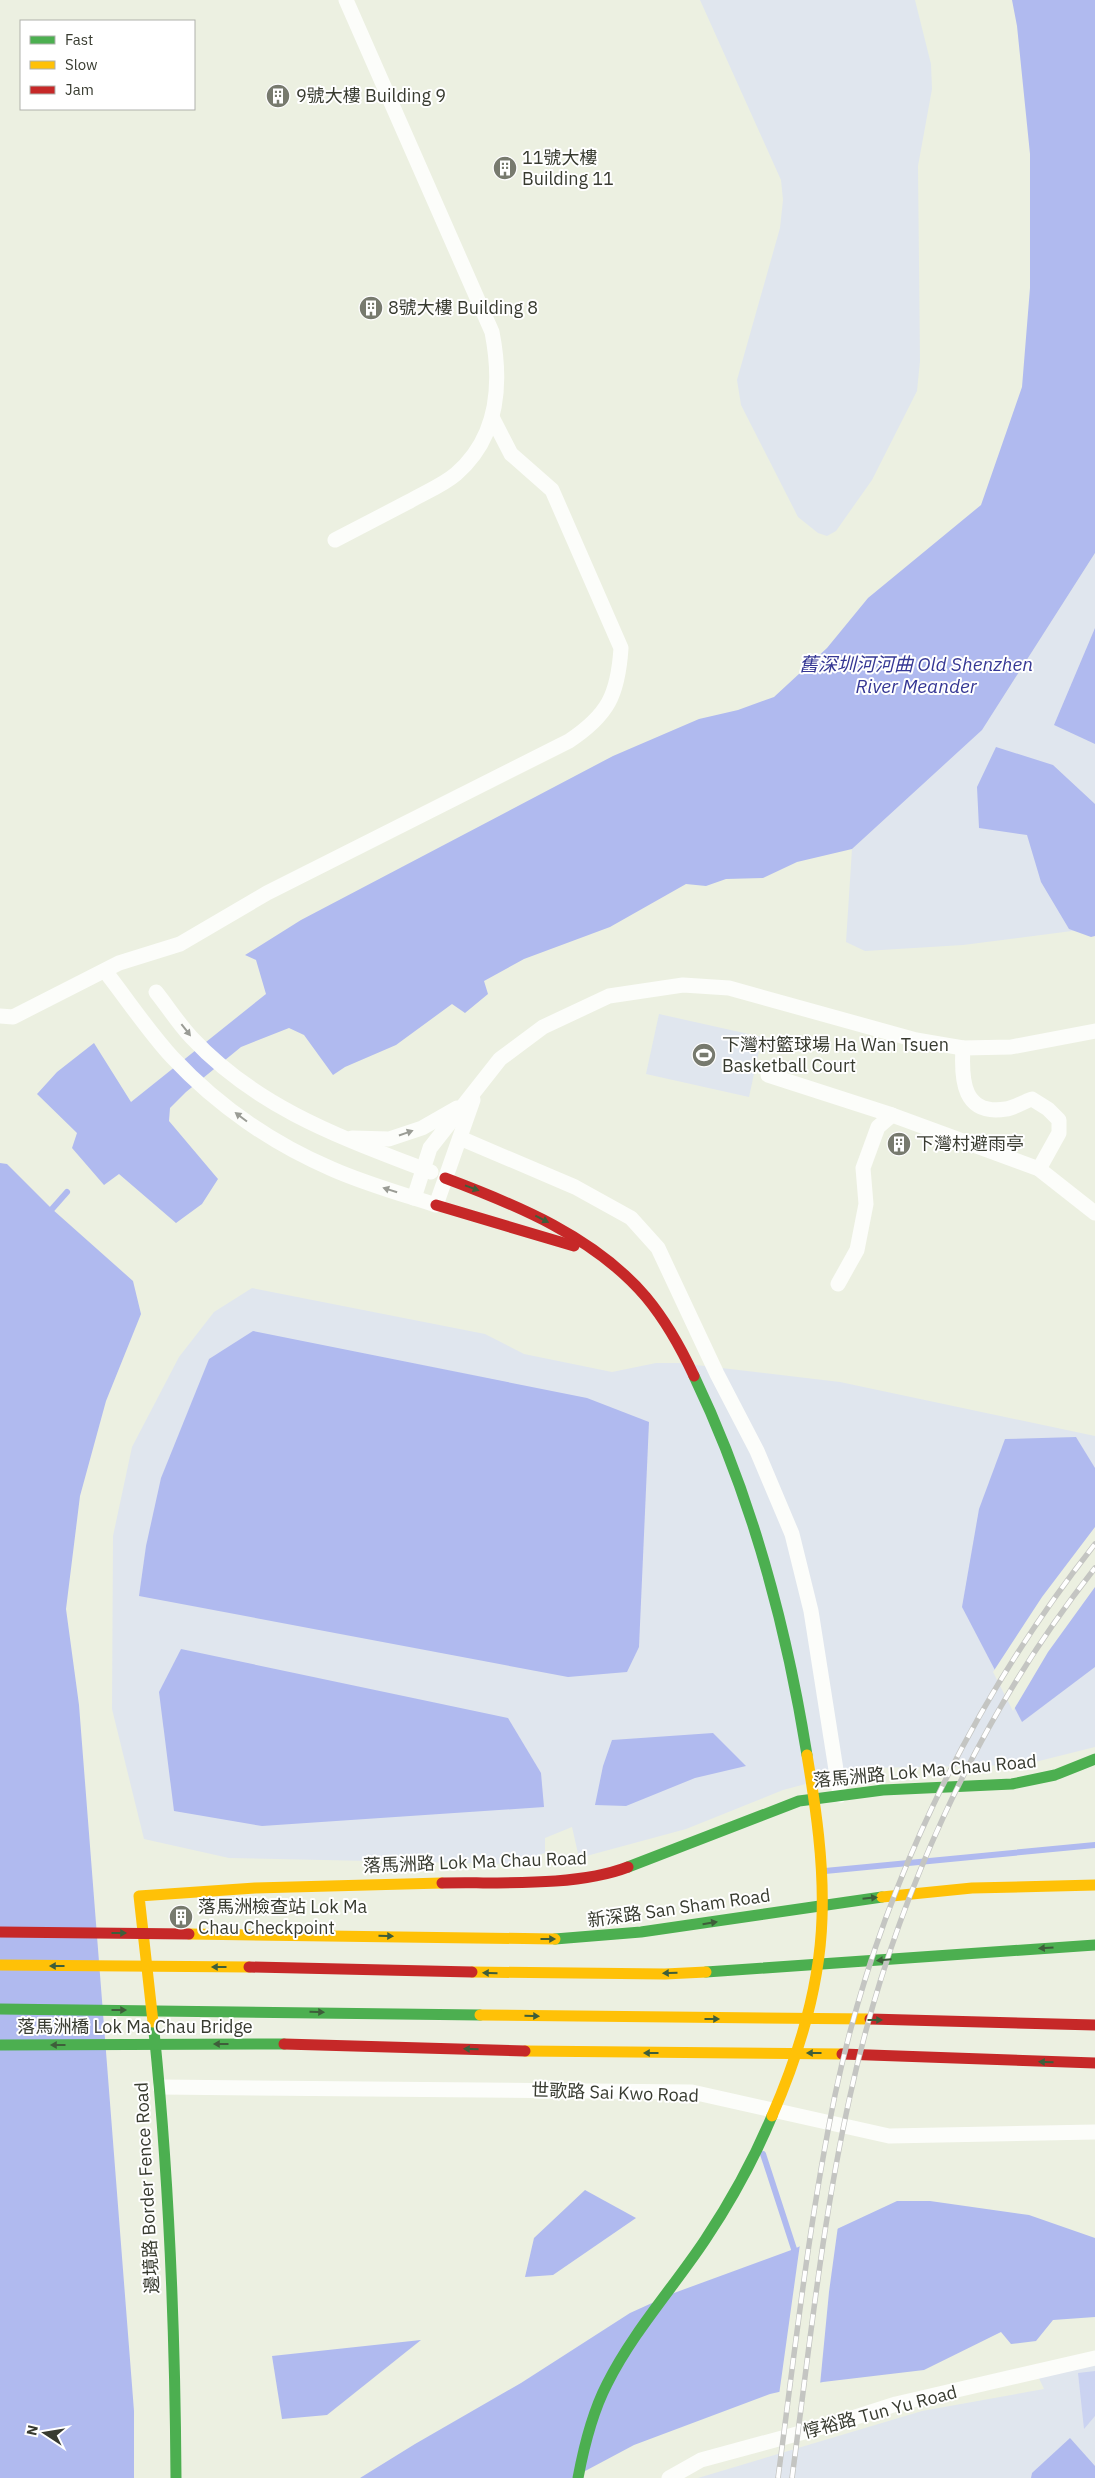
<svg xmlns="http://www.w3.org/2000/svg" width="1095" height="2478" viewBox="0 0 1095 2478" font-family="'IBM Plex Sans','Noto Sans SC',sans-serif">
	<rect width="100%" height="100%" fill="#ecf0e1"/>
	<!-- green -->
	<g fill="#e0e6ee">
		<path d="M700 0H915L931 64 932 89 918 166 920 361 917 391 872 480 836 531 827 536 818 533 798 517 741 405 737 380 780 228 783 200 781 180Z"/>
		<path d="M1095 553V928L963 945 865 951 846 942 852 849 989 719Z"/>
		<path d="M659 1014 762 1037 749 1097 646 1074Z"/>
		<path d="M252 1288 485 1334 524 1354 612 1372 656 1363H679L840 1382 1095 1436V1747L1023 1765 866 1768 783 1790 686 1829 579 1858 572 1827 545 1838V1853L509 1864 229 1858 144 1839 112 1709 113 1536 132 1447 179 1357 214 1312Z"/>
		<path d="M1095 2358V2478H698L922 2411 1044 2389 1036 2372Z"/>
	</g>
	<!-- forest -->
	<path fill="#cbd3f1" d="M1095 2371V2416L1084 2429 1078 2373Z"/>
	<!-- water -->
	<g fill="#b0baef">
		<path d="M1012 0H1095V553L982 730 852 849 797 862 763 878 726 879 706 886 686 884 610 927 524 959 484 981 488 994 465 1013 452 1004 396 1045 345 1067 333 1075 304 1035 289 1028 241 1047 186 1092 170 1108 169 1121 218 1179 202 1204 176 1223 119 1174 104 1185 72 1148 77 1133 37 1094 57 1072 94 1043 131 1102 266 994 256 960 245 955 301 920 613 756 699 719 738 710 774 697 827 648 868 598 981 505 1022 387 1030 288V154L1017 26Z"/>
		<path d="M1095 628V744L1054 725Z"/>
		<path d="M996 747 1053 765 1095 804V936L1091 937 1069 929 1041 882 1027 835 979 828 977 787Z"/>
		<path d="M0 1163 7 1164 52 1209 133 1281 141 1314 106 1401 80 1496 66 1609 79 1705 134 2411V2478H0Z"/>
		<path d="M253 1331 587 1398 649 1422 639 1647 627 1672 568 1677 139 1596 146 1546 161 1478 209 1359Z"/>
		<path d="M1076 1437 1095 1468V1667L1022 1722 962 1607 979 1509 1005 1439Z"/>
		<path d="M181 1649 508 1718 541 1773 544 1807 262 1826 174 1811 159 1692Z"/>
		<path d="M713 1733 746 1766 695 1778 626 1806 595 1805 603 1766 612 1740Z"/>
		<path d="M585 2190 636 2218 553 2275 525 2277 534 2238Z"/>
		<path d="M897 2201H930L1029 2215 1095 2238V2317L1053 2320 1036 2341 1011 2344 1001 2332 924 2370 823 2382 770 2394 634 2445 572 2478H360L415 2444 521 2383 630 2313 674 2293 794 2249Z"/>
		<path d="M421 2340 327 2415 282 2419 272 2356Z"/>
		<path d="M1070 2438 1095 2466V2478H1031L1032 2473Z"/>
	</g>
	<!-- pier -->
	<g fill="#ecf0e1">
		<path d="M1095 1527V1587L1048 1652 1013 1711 993 1672 1042 1597Z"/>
		<path d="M838 2226 829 2292 820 2385 779 2395 800 2244Z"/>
	</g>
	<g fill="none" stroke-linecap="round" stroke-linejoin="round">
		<!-- stream -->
		<g stroke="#b0baef" stroke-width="6">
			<path d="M52 1209 67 1192"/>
			<path d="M825 1871 1095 1845"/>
			<path d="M763 2154 794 2249"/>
		</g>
		<!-- street -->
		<g stroke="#fcfdfa" stroke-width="15">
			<path d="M335 540C360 527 385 514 410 501 426 492 443 485 456 474 499 437 502 383 492 332L346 0"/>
			<path d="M105 971C127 999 148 1031 172 1057 217 1105 273 1144 332 1169 366 1184 402 1194 436 1205L473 1100"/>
			<path d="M156 992C168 1007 178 1023 191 1037 258 1109 343 1138 431 1172"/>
			<path d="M0 1016 13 1017 119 963 180 944 267 893 569 741C608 715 618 695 621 648L552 490 511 454 493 419"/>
			<path d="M963 1048C961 1080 963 1116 1006 1109 1014 1108 1023 1102 1032 1099L1048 1109 1059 1120V1133L1039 1169"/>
			<path d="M768 1075 892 1115 1039 1169 1095 1213"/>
			<path d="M352 1138 389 1139 422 1128 457 1108"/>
			<path d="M460 1138 575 1187 631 1218 658 1248 717 1374 757 1451 792 1534 811 1611 840 1795"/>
			<path d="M414 1198 430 1148 500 1059 543 1027 609 996 683 985 729 988 916 1040 963 1048 1011 1047 1095 1031"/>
			<path d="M838 1284 857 1250 866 1204 863 1168 878 1127 892 1115"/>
			<path d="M160 2087 692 2092 889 2136 1095 2132"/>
			<path d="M669 2478 701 2460 837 2423 896 2404 1095 2358"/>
		</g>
		<!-- fast -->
		<g stroke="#4caf50" stroke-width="11">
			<path d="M694 1376C751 1495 786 1624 807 1755"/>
			<path d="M628 1867 799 1801 883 1790 1012 1784 1055 1775 1095 1759"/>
			<path d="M555 1939 641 1932 882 1897"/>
			<path d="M706 1972 1095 1945"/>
			<path d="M0 2009 480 2015"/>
			<path d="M153 2022C169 2173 175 2326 176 2478"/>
			<path d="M0 2045 284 2044"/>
			<path d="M578 2478C584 2446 592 2413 607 2384 633 2332 673 2288 705 2240 731 2201 754 2159 772 2116"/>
		</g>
		<!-- slow -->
		<g stroke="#ffc107" stroke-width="11">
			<path d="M882 1897 972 1888 1095 1885"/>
			<path d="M189 1934 555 1939"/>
			<path d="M0 1965 249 1967"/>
			<path d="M472 1972 665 1974 706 1972"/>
			<path d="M480 2015 870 2019"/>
			<path d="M153 2022 139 1896 255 1888 442 1883"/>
			<path d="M525 2051 842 2054"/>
			<path d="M772 2116C799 2054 820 1986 822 1918 824 1863 816 1809 807 1755"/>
		</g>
		<!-- jam -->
		<g stroke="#c62828" stroke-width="11">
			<path d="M445 1178C517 1205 595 1237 646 1297 666 1321 681 1348 694 1376"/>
			<path d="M436 1205 574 1246"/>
			<path d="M442 1883C498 1882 576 1887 628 1867"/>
			<path d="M0 1932 189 1934"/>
			<path d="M249 1967 472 1972"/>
			<path d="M870 2019 1095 2025"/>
			<path d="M284 2044 525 2051"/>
			<path d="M842 2054 1095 2063"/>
		</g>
		<!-- rail casing -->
		<g stroke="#c4c5c2" stroke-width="5.5">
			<g id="rail">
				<path d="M778 2478C795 2350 809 2221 835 2095 877 1895 969 1704 1095 1544"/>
				<path d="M792 2478C809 2351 822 2222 850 2096 891 1907 975 1720 1095 1568"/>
			</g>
		</g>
		<!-- rail -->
		<use href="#rail" stroke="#fff" stroke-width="4" stroke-dasharray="11" stroke-linecap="butt"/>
	</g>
	<!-- one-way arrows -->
	<defs><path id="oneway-solid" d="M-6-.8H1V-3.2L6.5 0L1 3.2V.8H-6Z" transform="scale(1.25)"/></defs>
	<g fill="#9a9c95">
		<use href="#oneway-solid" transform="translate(186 1030) rotate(52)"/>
		<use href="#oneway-solid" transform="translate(241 1117) rotate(-143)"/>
		<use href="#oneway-solid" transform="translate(406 1133) rotate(-19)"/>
		<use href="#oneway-solid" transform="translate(390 1190) rotate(-162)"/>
	</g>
	<g fill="#3e5e3a">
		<use href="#oneway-solid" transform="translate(472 1188) rotate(20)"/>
		<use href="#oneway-solid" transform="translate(542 1219) rotate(27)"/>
		<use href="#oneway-solid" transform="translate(870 1898) rotate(-6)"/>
		<use href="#oneway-solid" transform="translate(710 1923) rotate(-9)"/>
		<use href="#oneway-solid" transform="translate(119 1933)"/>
		<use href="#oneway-solid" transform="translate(386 1936) rotate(1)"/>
		<use href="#oneway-solid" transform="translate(548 1939)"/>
		<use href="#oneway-solid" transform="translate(1046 1948) rotate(176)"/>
		<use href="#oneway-solid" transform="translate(884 1960) rotate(175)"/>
		<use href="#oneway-solid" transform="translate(57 1966) rotate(-180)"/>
		<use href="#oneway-solid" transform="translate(219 1967) rotate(-180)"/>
		<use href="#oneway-solid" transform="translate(490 1973) rotate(-179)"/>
		<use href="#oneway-solid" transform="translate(670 1973) rotate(178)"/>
		<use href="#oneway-solid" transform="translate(119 2010)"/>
		<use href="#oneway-solid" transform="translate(317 2012) rotate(1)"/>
		<use href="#oneway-solid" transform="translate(532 2016) rotate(1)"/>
		<use href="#oneway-solid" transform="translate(712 2019)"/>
		<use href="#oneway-solid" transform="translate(875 2020)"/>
		<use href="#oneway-solid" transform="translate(221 2044) rotate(180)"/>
		<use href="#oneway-solid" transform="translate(58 2045) rotate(180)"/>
		<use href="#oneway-solid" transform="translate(471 2049) rotate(-178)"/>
		<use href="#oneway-solid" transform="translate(651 2053) rotate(-180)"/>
		<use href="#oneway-solid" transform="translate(814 2053) rotate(-180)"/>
		<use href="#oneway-solid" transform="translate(1046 2062) rotate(-178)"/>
	</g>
	<!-- icons -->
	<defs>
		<g id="building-disc" transform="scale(1.25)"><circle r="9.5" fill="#777a6e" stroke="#fff"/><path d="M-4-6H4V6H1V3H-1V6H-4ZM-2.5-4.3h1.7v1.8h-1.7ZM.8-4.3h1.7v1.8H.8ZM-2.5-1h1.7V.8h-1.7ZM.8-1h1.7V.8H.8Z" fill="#fff"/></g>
		<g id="stadium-disc" transform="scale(1.25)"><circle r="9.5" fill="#777a6e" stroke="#fff"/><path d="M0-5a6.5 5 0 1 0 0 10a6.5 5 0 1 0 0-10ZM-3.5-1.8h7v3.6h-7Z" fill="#fff"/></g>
	</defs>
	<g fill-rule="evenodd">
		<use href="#building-disc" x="278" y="96"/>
		<use href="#building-disc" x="505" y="168"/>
		<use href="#building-disc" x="371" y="308"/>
		<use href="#stadium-disc" x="704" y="1055"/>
		<use href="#building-disc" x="899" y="1144"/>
		<use href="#building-disc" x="181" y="1917"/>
	</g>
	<g text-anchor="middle" stroke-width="4" stroke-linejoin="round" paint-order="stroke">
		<!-- poi labels -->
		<g font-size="18" fill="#383b30" stroke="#fff" text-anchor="start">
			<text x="296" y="102">9號大樓 Building 9</text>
			<text x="522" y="164">11號大樓<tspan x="522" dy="21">Building 11</tspan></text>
			<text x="388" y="314">8號大樓 Building 8</text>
			<text x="722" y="1051">下灣村籃球場 Ha Wan Tsuen<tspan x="722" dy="21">Basketball Court</tspan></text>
			<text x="916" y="1150">下灣村避雨亭</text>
			<text x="198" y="1913">落馬洲檢查站 Lok Ma<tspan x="198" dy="21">Chau Checkpoint</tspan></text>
		</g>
		<!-- street labels -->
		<g font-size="18" fill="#383b30" stroke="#fff">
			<text transform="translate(925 1771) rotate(-5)" y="6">落馬洲路 Lok Ma Chau Road</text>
			<text transform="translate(475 1862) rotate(-2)" y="6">落馬洲路 Lok Ma Chau Road</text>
			<text transform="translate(679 1908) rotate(-8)" y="6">新深路 San Sham Road</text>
			<text x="135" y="2033">落馬洲橋 Lok Ma Chau Bridge</text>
			<text transform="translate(615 2093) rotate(2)" y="6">世歌路 Sai Kwo Road</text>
			<text transform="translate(147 2188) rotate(-93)" y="6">邊境路 Border Fence Road</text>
			<text transform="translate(880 2412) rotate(-15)" y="6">惇裕路 Tun Yu Road</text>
		</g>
		<!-- water labels -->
		<g font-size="19" font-style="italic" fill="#353794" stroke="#fff">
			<text x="916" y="671">舊深圳河河曲 Old Shenzhen<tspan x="916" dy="22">River Meander</tspan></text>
		</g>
	</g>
	<!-- legend -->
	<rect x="20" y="20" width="175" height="90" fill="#ffffff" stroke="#afb1ac"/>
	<rect x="30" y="36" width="25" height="8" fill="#4caf50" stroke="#afb1ac"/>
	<text x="65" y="45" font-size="15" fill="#383b30">Fast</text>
	<rect x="30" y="61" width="25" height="8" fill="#ffc107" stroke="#afb1ac"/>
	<text x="65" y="70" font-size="15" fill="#383b30">Slow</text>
	<rect x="30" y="86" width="25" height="8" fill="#c62828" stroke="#afb1ac"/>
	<text x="65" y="95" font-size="15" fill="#383b30">Jam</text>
	<!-- north arrow -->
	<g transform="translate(45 2433) rotate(282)" stroke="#ffffff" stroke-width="4" paint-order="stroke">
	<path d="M0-4L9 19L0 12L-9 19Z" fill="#383b30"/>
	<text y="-8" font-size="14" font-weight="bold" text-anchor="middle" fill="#383b30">N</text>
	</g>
</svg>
